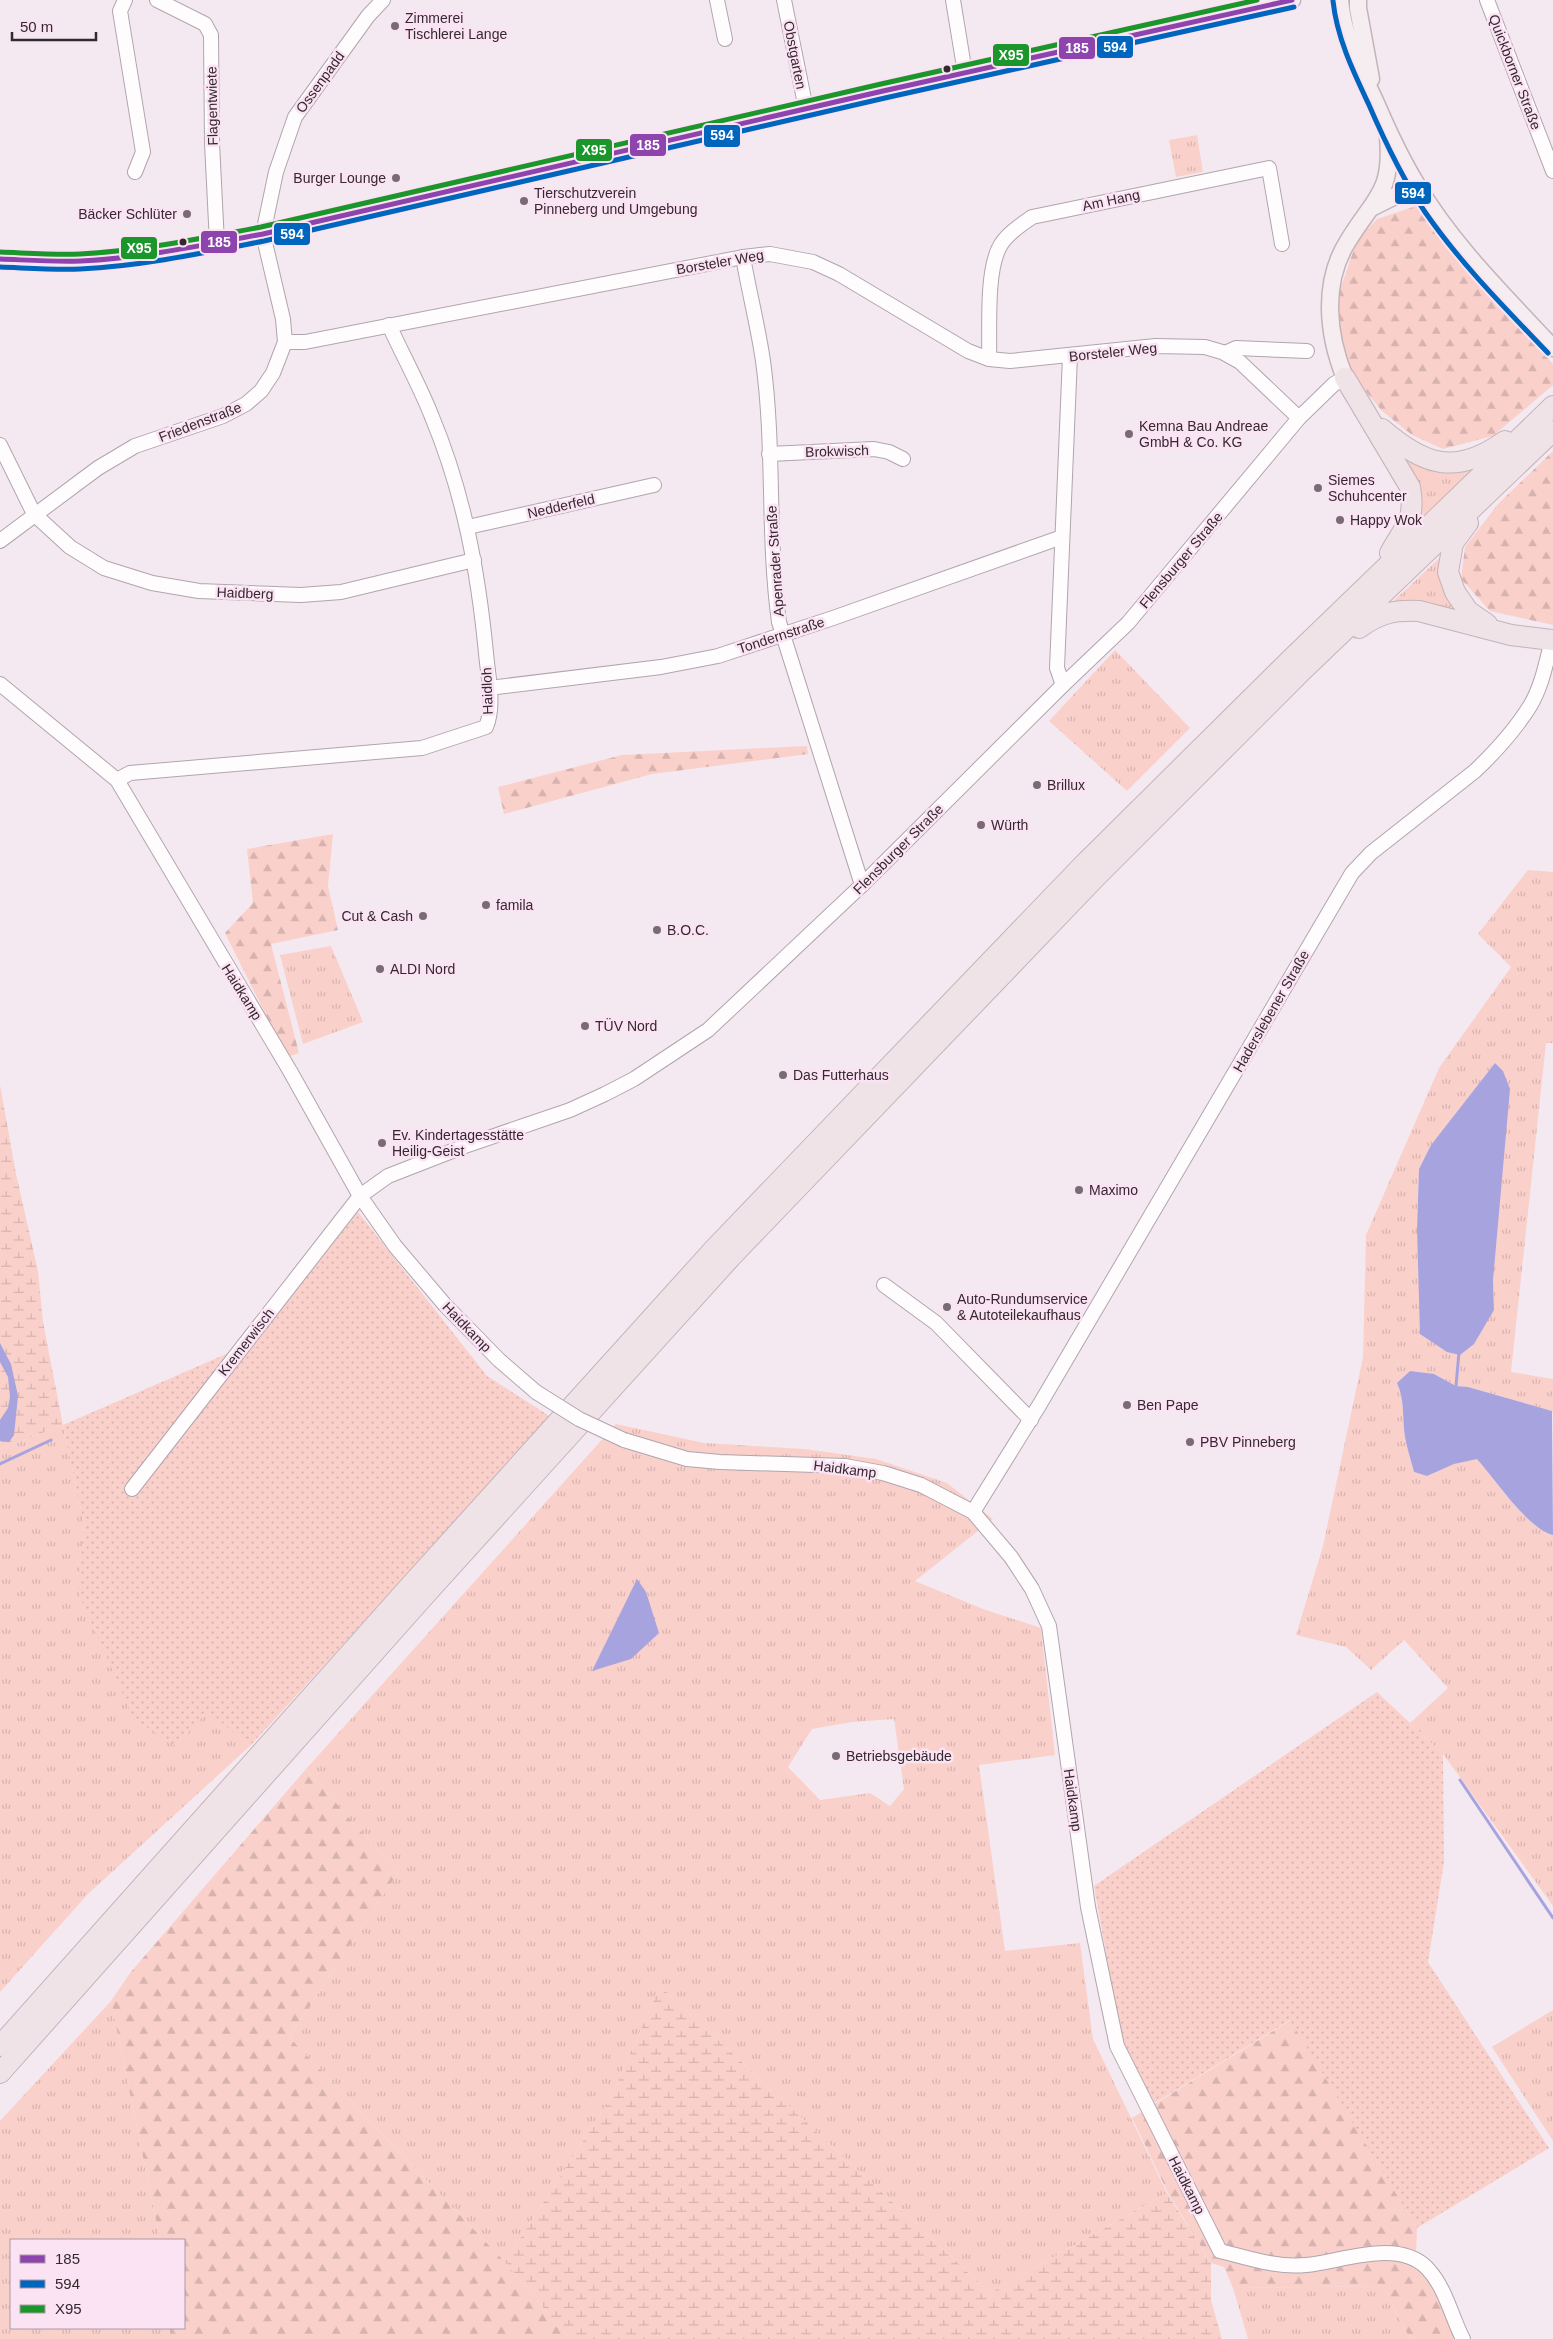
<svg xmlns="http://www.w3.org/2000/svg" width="1553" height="2339" viewBox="0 0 1553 2339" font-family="Helvetica,sans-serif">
	<defs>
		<pattern id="grass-tufts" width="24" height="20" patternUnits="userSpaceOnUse" patternTransform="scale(1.25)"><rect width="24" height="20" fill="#fad0cb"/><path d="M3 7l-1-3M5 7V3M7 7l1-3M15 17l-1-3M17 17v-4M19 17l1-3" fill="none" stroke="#d7b3af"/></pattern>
		<pattern id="forest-firs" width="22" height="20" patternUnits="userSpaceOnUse" patternTransform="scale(1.25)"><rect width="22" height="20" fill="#fad0cb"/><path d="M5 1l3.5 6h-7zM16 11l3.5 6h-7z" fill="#d7b3af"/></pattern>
		<pattern id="wetland-marsh" width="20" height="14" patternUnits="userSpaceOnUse" patternTransform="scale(1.25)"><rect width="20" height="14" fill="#fad0cb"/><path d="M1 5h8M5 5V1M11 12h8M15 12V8" fill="none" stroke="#d7b3af"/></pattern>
		<pattern id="garden-dots" width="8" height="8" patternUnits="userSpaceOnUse" patternTransform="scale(1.25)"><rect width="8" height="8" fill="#fad0cb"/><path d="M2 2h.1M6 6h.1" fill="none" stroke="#d7b3af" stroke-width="1.8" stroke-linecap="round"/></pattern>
	</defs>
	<rect width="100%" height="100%" fill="#f5e9f1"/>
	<!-- grass -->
	<g fill="url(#grass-tufts)" fill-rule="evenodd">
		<path d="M1197 135 1203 172 1176 177 1169 140Z"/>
		<path d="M1399 450 1475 467 1421 518Z"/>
		<path d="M1447 551 1474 620 1387 607Z"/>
		<path d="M1115 650 1190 728 1127 791 1049 721Z"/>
		<path d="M1528 870 1553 872V1043H1546L1511 1372 1553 1379V1413L1552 1411 1468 1387 1456 1386 1434 1374 1397 1383C1405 1400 1402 1418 1405 1437 1407 1449 1411 1460 1414 1472L1427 1476 1454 1464 1477 1458C1493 1478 1529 1530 1553 1535V1906L1443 1754 1410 1723 1448 1688 1404 1640 1371 1670 1346 1647 1296 1635 1323 1546 1363 1357 1366 1235 1439 1068 1511 967 1478 934ZM1495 1063 1493 1280 1494 1310 1420 1279 1417 1229 1419 1169 1431 1145Z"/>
		<path d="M331 946 363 1022 303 1044 280 955Z"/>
		<path d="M616 1424 704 1443 805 1449 876 1459 947 1483 993 1519 915 1581 983 1609 1041 1628 1055 1755 979 1765 1005 1951 1080 1943 1093 2039 1167 2193 990 2293 660 1986 610 2099 505 2262 289 2037 398 1873 306 1769ZM894 1719 904 1789 890 1806 870 1793 820 1800 788 1767 812 1729 852 1722Z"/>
		<path d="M63 1425 84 1524 79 1592 250 1746 88 1894 0 1992V1449Z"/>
		<path d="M111 2001 160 2240H11V2328H170V2339H0V2121Z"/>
		<path d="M1553 2010V2141L1492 2047Z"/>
		<path d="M1383 2286 1410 2339H1248L1233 2288Z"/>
	</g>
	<!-- forest -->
	<g fill="url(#forest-firs)">
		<path d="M1416 206 1461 260 1553 364V385L1493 436 1443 449 1412 435 1382 411 1353 376 1342 347 1337 299 1357 240 1377 219Z"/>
		<path d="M1553 451V625L1490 611 1461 579 1465 547 1498 504Z"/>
		<path d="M807 746 808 754 652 774 504 814 498 787 622 755Z"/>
		<path d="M333 834 328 886 338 930 271 944 299 1053 287 1057 225 933 253 903 247 849Z"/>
		<path d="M306 1769 398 1873 289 2037 505 2262 570 2339H170V2328H184V2240H160L111 2001 130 1973Z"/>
		<path d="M1291 2020 1417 2228 1416 2253 1421 2269 1440 2298 1457 2339H1410L1383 2286 1233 2288 1224 2267 1211 2263 1168 2193 1132 2118Z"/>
	</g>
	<!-- wetland -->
	<g fill="url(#wetland-marsh)">
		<path d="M0 1085 16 1174 38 1271 43 1322 63 1425 0 1449Z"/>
		<path d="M660 1986 990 2293 1167 2193 1211 2263V2300L1222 2339H570L505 2262 610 2099Z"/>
	</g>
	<!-- garden -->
	<g fill="url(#garden-dots)">
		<path d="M358 1212 487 1376 551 1417 250 1746 208 1711 176 1746 134 1719 78 1592 84 1524 63 1425 256 1341Z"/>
		<path d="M1377 1692 1443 1754 1444 1862 1428 1962 1549 2148 1417 2228 1290 2020 1155 2103 1122 2043 1094 1886Z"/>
	</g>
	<!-- water -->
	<g fill="#a7a3df">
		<path d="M1495 1063 1503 1071 1510 1089 1493 1280 1494 1310 1474 1344 1460 1355 1447 1352 1420 1334 1417 1229 1419 1169 1431 1145Z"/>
		<path d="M0 1343 11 1364 18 1396 14 1435 9 1442 0 1441V1420L8 1408 10 1397 8 1377 0 1362Z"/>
		<path d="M1410 1371 1434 1374 1456 1386 1468 1387 1552 1411 1553 1535C1529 1530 1494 1478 1477 1459L1454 1464 1427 1476 1414 1472C1411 1460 1407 1449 1405 1437 1402 1418 1405 1400 1397 1383Z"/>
		<path d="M637 1579 646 1592 659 1633 631 1659 592 1671Z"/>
	</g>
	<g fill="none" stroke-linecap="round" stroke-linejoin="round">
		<!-- stream -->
		<g stroke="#a7a3df" stroke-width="3">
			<path d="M1456 1386 1459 1352"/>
			<path d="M0 1464 51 1440"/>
			<path d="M1460 1780 1553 1918"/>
		</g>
		<!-- minor casing -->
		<g stroke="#b0a5ad" stroke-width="16">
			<g id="minor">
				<path d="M125 0 120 11 143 152 135 172"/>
				<path d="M157 0 205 24 211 35 212 143 217 243"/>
				<path d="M717 0 725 39"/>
				<path d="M784 0 806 109"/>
				<path d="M953 0 965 73"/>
				<path d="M1487 0 1553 171"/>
				<path d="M743 257C749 292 758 326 763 361 775 448 767 536 779 622L862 885"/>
				<path d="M285 342H305L743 257 770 254 813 262 839 274 968 351 989 359 1010 361 1156 346 1205 347 1222 352 1240 362 1299 418"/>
				<path d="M1225 353 1236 348 1307 351"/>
				<path d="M989 359C990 329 986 274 999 248 1005 235 1021 225 1032 217L1269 168 1282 244"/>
				<path d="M0 445 34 514 70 547 104 568 152 583 199 591 301 595 341 592 474 560"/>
				<path d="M769 454 874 449 889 452 903 459"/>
				<path d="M468 527 654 485"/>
				<path d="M0 541 98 468 135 446 223 416 246 404 261 391 273 373 285 342 283 319 263 234 276 172 295 117 368 16 383 0"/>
				<path d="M0 684 117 780 290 1071 360 1196 395 1246 445 1305 499 1360 536 1392"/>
				<path d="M1063 685 1057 668 1070 356"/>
				<path d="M489 688 661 667 718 656 833 618 1062 537"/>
				<path d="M117 780 130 773 422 748 486 727C495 705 488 677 486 653 478 571 464 494 432 417 420 386 403 356 389 325"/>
				<path d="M884 1285 936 1323 1031 1420"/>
				<path d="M624 1440 687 1459 720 1462 845 1466 883 1473 921 1485 973 1512 1011 1557 1032 1589 1049 1626 1088 1907 1117 2046 1220 2251C1248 2258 1277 2268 1306 2265 1341 2262 1397 2238 1427 2268 1446 2288 1451 2316 1463 2339"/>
				<path d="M132 1489 360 1196 388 1176 465 1146 570 1110 605 1094 634 1079 708 1030 862 885 1063 685 1128 623 1299 418 1334 384 1345 378"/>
				<path d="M973 1512 1040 1404 1352 873 1371 853 1475 771C1495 752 1515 730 1530 706 1542 686 1546 663 1552 640"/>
			</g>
		</g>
		<!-- major casing -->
		<g stroke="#c4b3b9" stroke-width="19">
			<g id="major">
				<path d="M1340 0C1343 37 1361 70 1376 103 1388 131 1401 159 1417 185 1453 246 1505 296 1553 348"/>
				<path d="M1358 0V8L1371 79"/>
				<path d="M1373 207 1417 185"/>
				<path d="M0 259C27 260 54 262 81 261 142 258 203 245 263 234L883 91 1292 0"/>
				<path d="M1345 378C1327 334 1322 282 1348 241 1374 198 1393 193 1388 137"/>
			</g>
		</g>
		<!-- highway casing -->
		<g stroke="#c4b3b9" stroke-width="22">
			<g id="highway">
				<path d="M1345 378 1410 487C1416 521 1405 525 1390 553"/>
				<path d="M1382 429C1425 466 1456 476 1505 441"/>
				<path d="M1468 523 1453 543 1448 572 1455 592 1468 611 1487 624"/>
				<path d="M1359 628C1380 613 1393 610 1419 611L1511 635 1552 640"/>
				<path d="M0 2046 409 1587 714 1249 1084 864 1294 656 1553 406"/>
				<path d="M0 2073 427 1593 731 1257 1098 875 1303 670 1553 431"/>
			</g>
		</g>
		<!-- minor -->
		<use href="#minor" stroke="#fefcfd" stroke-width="14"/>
		<!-- major -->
		<use href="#major" stroke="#f5edef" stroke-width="16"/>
		<!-- highway -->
		<use href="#highway" stroke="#f0e3e7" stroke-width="20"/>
		<!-- minor-bridge casing -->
		<g stroke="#b0a5ad" stroke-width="16" stroke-linecap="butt">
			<path id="minor-bridge" d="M536 1392 579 1419 624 1440"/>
		</g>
		<!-- minor-bridge -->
		<use href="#minor-bridge" stroke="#fefcfd" stroke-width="14"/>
		<!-- bus-1 casing -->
		<g stroke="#fbe3f3" stroke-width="9">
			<path id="bus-1" d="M0 259C27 260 54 262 81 261 142 258 203 245 263 234L883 91 1292 0"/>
		</g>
		<!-- bus-2 casing -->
		<g stroke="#fbe3f3" stroke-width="9">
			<g id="bus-2">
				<path d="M1333 1C1337 38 1353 71 1369 105 1385 142 1402 178 1425 212 1461 264 1505 308 1548 353"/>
				<path d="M0 267C27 268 53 270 80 269 142 266 203 253 264 241L885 98 1294 7"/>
			</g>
		</g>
		<!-- bus-3 casing -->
		<g stroke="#fbe3f3" stroke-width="9">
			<path id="bus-3" d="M0 252C27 253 54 255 80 254 141 251 202 238 261 227L881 84 1257 0"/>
		</g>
		<!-- bus-1 -->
		<use href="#bus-1" stroke="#8e44ad" stroke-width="5"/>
		<!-- bus-2 -->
		<use href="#bus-2" stroke="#0065bd" stroke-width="5"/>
		<!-- bus-3 -->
		<use href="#bus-3" stroke="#1a962b" stroke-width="5"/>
	</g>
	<!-- markers -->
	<g fill="#786c74" stroke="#fbe3f3" stroke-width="2">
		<circle cx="395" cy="26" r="5"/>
		<circle cx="396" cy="178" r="5"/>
		<circle cx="524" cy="201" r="5"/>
		<circle cx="187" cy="214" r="5"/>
		<circle cx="1129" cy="434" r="5"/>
		<circle cx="1318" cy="488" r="5"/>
		<circle cx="1340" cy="520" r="5"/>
		<circle cx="1037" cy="785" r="5"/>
		<circle cx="981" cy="825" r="5"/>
		<circle cx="486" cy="905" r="5"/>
		<circle cx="423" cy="916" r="5"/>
		<circle cx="657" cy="930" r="5"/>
		<circle cx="380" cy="969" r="5"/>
		<circle cx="585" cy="1026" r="5"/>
		<circle cx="783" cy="1075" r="5"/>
		<circle cx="382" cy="1143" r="5"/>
		<circle cx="1079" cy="1190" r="5"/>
		<circle cx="947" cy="1307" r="5"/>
		<circle cx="1127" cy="1405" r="5"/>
		<circle cx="1190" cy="1442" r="5"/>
		<circle cx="836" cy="1756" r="5"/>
	</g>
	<g fill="#342930" stroke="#fbe3f3" stroke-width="2">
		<circle cx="947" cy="69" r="4.5"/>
		<circle cx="183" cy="242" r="4.5"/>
	</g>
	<g text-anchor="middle" stroke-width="5" stroke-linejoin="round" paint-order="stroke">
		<!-- poi labels -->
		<g font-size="14" fill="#342930" stroke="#fbe3f3" text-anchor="start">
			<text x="405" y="23">Zimmerei<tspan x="405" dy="16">Tischlerei Lange</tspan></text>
			<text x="386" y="183" text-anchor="end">Burger Lounge</text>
			<text x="534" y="198">Tierschutzverein<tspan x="534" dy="16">Pinneberg und Umgebung</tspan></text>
			<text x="177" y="219" text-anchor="end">Bäcker Schlüter</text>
			<text x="1139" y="431">Kemna Bau Andreae<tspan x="1139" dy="16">GmbH &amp; Co. KG</tspan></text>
			<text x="1328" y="485">Siemes<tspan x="1328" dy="16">Schuhcenter</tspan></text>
			<text x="1350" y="525">Happy Wok</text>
			<text x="1047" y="790">Brillux</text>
			<text x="991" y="830">Würth</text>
			<text x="496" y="910">famila</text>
			<text x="413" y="921" text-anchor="end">Cut &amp; Cash</text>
			<text x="667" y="935">B.O.C.</text>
			<text x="390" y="974">ALDI Nord</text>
			<text x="595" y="1031">TÜV Nord</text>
			<text x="793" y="1080">Das Futterhaus</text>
			<text x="392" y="1140">Ev. Kindertagesstätte<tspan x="392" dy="16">Heilig-Geist</tspan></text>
			<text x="1089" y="1195">Maximo</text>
			<text x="957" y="1304">Auto-Rundumservice<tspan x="957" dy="16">&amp; Autoteilekaufhaus</tspan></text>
			<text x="1137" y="1410">Ben Pape</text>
			<text x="1200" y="1447">PBV Pinneberg</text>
			<text x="846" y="1761">Betriebsgebäude</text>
		</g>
		<!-- street labels -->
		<g font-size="14" fill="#342930" stroke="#fbe3f3">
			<text transform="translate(795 55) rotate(79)" y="5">Obstgarten</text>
			<text transform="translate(1515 72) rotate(69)" y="5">Quickborner Straße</text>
			<text transform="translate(320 82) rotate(-54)" y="5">Ossenpadd</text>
			<text transform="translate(212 106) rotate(-91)" y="5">Flagentwiete</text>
			<text transform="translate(1111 200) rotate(-12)" y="5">Am Hang</text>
			<text transform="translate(720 262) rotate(-10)" y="5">Borsteler Weg</text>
			<text transform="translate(1113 352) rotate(-6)" y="5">Borsteler Weg</text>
			<text transform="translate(200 422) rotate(-21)" y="5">Friedenstraße</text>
			<text transform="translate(837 451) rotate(-2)" y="5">Brokwisch</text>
			<text transform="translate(561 506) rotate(-13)" y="5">Nedderfeld</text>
			<text transform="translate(1181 560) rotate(-50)" y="5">Flensburger Straße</text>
			<text transform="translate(775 561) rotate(-94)" y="5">Apenrader Straße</text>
			<text transform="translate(245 593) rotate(2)" y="5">Haidberg</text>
			<text transform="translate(781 635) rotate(-18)" y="5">Tondernstraße</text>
			<text transform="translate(487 691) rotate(-92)" y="5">Haidloh</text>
			<text transform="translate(898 849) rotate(-45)" y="5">Flensburger Straße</text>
			<text transform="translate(242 992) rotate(58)" y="5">Haidkamp</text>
			<text transform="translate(1271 1011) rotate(-60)" y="5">Haderslebener Straße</text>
			<text transform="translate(467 1327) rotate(46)" y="5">Haidkamp</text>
			<text transform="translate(246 1342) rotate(-52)" y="5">Kremerwisch</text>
			<text transform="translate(845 1469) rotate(7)" y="5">Haidkamp</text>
			<text transform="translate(1073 1800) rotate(82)" y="5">Haidkamp</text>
			<text transform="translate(1187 2185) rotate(63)" y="5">Haidkamp</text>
		</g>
	</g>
	<g stroke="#fbe3f3" stroke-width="2">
		<rect x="1096" y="35" width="38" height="24" rx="5" fill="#0065bd"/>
		<rect x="1058" y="36" width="38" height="24" rx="5" fill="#8e44ad"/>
		<rect x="992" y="43" width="38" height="24" rx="5" fill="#1a962b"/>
		<rect x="703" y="124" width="38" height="24" rx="5" fill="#0065bd"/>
		<rect x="629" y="133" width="38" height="24" rx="5" fill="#8e44ad"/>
		<rect x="575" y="138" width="38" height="24" rx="5" fill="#1a962b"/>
		<rect x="1394" y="181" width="38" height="24" rx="5" fill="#0065bd"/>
		<rect x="273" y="222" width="38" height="24" rx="5" fill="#0065bd"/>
		<rect x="200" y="230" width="38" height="24" rx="5" fill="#8e44ad"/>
		<rect x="120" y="236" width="38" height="24" rx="5" fill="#1a962b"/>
	</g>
	<g font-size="14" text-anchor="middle" font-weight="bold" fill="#fff">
		<text x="1115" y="52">594</text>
		<text x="1077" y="53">185</text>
		<text x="1011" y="60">X95</text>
		<text x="722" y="140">594</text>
		<text x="648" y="150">185</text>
		<text x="594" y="155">X95</text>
		<text x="1413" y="198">594</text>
		<text x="292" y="239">594</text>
		<text x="219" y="247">185</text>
		<text x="139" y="253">X95</text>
	</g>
	<!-- legend -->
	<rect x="10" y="2239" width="175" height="90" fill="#fbe3f3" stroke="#ab99a5"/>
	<rect x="20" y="2255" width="25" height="8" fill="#8e44ad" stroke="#ab99a5"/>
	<text x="55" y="2264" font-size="15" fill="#342930">185</text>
	<rect x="20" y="2280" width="25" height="8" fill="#0065bd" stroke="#ab99a5"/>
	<text x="55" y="2289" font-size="15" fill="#342930">594</text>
	<rect x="20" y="2305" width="25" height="8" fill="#1a962b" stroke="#ab99a5"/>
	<text x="55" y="2314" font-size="15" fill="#342930">X95</text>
	<!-- scale -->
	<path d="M12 32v8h84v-8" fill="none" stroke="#342930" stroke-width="2.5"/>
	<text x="20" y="32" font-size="15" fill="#342930" stroke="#fbe3f3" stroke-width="4" paint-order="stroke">50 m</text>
</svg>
